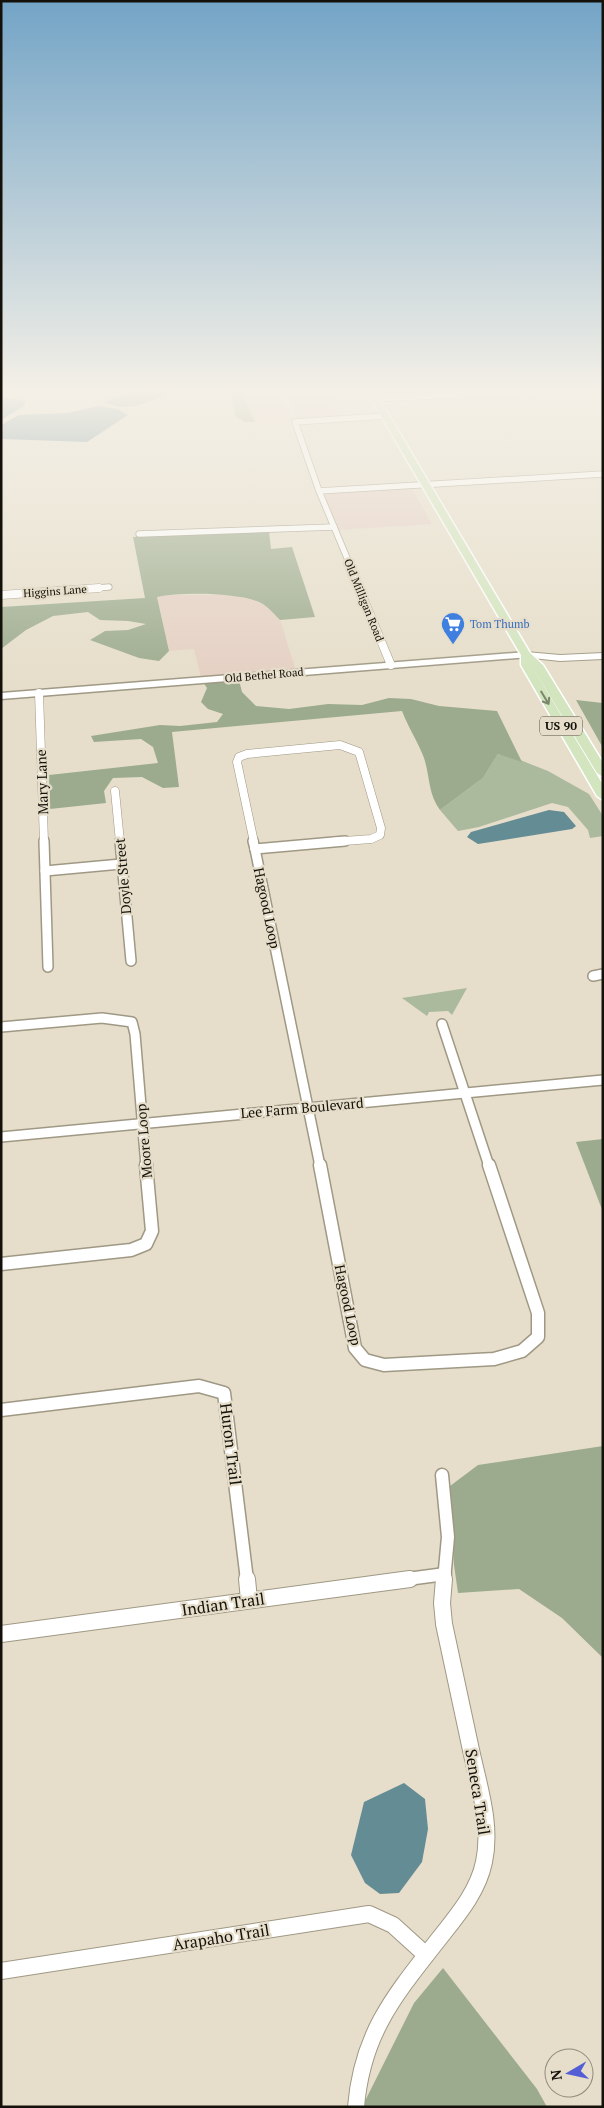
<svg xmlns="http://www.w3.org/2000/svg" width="604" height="2108" viewBox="0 0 604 2108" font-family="'PT Serif',serif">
	<rect width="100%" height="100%" fill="#e6deca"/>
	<!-- industrial -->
	<g fill="#e5d0c3">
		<path d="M240 390H285L286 392 281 396 292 422H255Z"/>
		<path d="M332 392 339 404 333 405 340 418 298 420 288 396Z"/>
		<path d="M411 487 432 524 339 530 323 492Z"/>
		<path d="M168 595H231L253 600 265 605 280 620 296 671 201 678 194 649 169 651 157 596Z"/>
	</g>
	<!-- green -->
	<g fill="#abb99d">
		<path d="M498 754 515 758 548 771 589 794 603 816V836L590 838 588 830 568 807 552 803 479 827 458 831 440 810 483 778Z"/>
		<path d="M467 988 452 1015 448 1011 429 1012 427 1016 402 998Z"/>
	</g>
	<!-- forest -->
	<g fill="#9cab8d">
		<path d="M230 390H240L255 422H244L235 416Z"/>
		<path d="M269 532 271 549 292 547 315 617 280 620C275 615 269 608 263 604 241 592 182 592 157 597L169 651 159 661 139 658 90 640 105 631 128 630 146 624 128 621 100 620 88 612 53 616 26 630 1 649V607L145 598 133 537Z"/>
		<path d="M236 679 239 680 242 692 256 706 289 709 328 704 362 705 389 698 411 699 439 706 497 711 522 762 498 754 483 778 440 810C428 794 430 776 424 758 418 742 408 727 402 711L172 732 179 787 163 788 142 777 113 778 104 791 106 803 50 809 49 775 158 763 153 747 141 739 94 742 91 736 160 725 180 726 217 722 223 714 208 709 201 702 207 688 203 682Z"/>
		<path d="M576 700 603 703V748Z"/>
		<path d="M603 1139V1212L576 1142Z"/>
		<path d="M603 1446V1658L562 1618 519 1589 458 1593 454 1565 450 1486 478 1465Z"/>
		<path d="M443 1968 537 2089 547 2107H362L414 2003Z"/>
	</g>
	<!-- water -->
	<g fill="#648c94">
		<path d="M138 390H176C151 401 132 414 104 402Z"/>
		<path d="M1 397 26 401 24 406 1 420Z"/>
		<path d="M98 406 118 409 128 415 87 442 1 439V425L19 415 68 413Z"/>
		<path d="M549 810 564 812 576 826 572 829 478 844 467 837 471 832Z"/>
		<path d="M404 1783 425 1799 428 1829 422 1862 399 1893 380 1894 365 1883 351 1855 364 1802Z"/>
	</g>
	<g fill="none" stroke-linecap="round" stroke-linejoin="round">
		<!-- minor-far4 casing -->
		<g stroke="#9f9884" stroke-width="7">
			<g id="minor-far4">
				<path d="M375 399 549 390"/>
				<path d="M319 491 603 474"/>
				<path d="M139 534 334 527"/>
				<path d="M82 589 109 587"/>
				<path d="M360 589 319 491 295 422 385 416"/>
			</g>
		</g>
		<!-- minor-far3 casing -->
		<g stroke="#9f9884" stroke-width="9">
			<g id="minor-far3">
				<path d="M359 588 391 665"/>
				<path d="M1 595 99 588"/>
				<path d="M39 693 44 842"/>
				<path d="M115 791 120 842"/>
				<path d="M254 842 237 762 239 757 247 754 340 745 359 752 381 828 380 835 371 839 331 842"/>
			</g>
		</g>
		<!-- minor-far2 casing -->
		<g stroke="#9f9884" stroke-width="12">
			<g id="minor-far2">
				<path d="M44 841 48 967"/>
				<path d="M120 841 131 961"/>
				<path d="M253 841 255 849"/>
				<path d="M255 849 320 1166"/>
				<path d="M255 849 345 841"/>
				<path d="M45 871 121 864"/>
				<path d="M593 976 603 974"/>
				<path d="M442 1024 489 1166"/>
				<path d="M1 1027 102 1018 132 1022 135 1034 146 1166"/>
				<path d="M1 1137 603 1080"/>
			</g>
		</g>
		<!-- minor-far1 casing -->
		<g stroke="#9f9884" stroke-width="15">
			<g id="minor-far1">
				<path d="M320 1165 355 1348 365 1360 384 1365 494 1359 522 1351 538 1337V1313L489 1165"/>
				<path d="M1 1264 131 1250 146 1244 152 1231 146 1165"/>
				<path d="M1 1410 199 1386 224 1393 247 1580"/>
				<path d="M442 1475 448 1537 444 1580"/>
				<path d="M400 1580 445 1574"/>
			</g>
		</g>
		<!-- minor casing -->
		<g stroke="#9f9884" stroke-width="18">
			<g id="minor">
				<path d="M247 1579 249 1600"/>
				<path d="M1 1634 410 1579"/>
				<path d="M1 1971 369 1914 393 1925 426 1955"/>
				<path d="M356 2107C362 2034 394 1996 438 1940 456 1917 478 1892 484 1862 492 1825 479 1787 471 1750 462 1708 453 1666 444 1624L442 1603 444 1579"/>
			</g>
		</g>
		<!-- tertiary casing -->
		<g stroke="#9f9884" stroke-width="3">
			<path id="tertiary" d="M526 652 530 655 529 657 1 699V693Z"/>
		</g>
		<!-- secondary casing -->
		<g stroke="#9f9884" stroke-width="2">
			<path id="secondary" d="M526 652 560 655 603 653V659L560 661 523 657 521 655Z"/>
		</g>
		<!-- primary casing -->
		<g stroke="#fff" stroke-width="3">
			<path id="primary" d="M366 390H374L530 653 543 665 603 763V777L597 773 531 665 603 785V800L597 796 521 665V655Z"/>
		</g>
		<!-- minor-far4 -->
		<use href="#minor-far4" stroke="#fff" stroke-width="5.5"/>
		<!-- minor-far3 -->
		<use href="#minor-far3" stroke="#fff" stroke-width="8"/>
		<!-- minor-far2 -->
		<use href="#minor-far2" stroke="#fff" stroke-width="9"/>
		<!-- minor-far1 -->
		<use href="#minor-far1" stroke="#fff" stroke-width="12"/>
		<!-- minor -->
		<use href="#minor" stroke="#fff" stroke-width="16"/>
		<!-- tertiary -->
		<use href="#tertiary" fill="#fff" fill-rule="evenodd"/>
		<!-- secondary -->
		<use href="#secondary" fill="#fff" fill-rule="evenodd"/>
		<!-- primary -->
		<use href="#primary" fill="#d2e5be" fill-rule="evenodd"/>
	</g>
	<!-- one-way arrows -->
	<defs><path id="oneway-shaft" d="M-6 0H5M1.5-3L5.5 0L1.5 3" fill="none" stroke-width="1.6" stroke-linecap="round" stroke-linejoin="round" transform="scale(1.25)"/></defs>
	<use stroke="#7c866d" href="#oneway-shaft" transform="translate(545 698) rotate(59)"/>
	<!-- sky -->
	<linearGradient id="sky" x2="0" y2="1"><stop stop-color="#73a4c6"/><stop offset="0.57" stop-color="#f4f0e7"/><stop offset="1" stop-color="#f4f0e7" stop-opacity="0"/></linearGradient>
	<rect width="604" height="685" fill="url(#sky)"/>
	<!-- icons -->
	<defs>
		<g id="supermarket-pin" transform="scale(1.25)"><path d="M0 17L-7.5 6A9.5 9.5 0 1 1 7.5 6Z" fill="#3f7fe0" stroke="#e6deca"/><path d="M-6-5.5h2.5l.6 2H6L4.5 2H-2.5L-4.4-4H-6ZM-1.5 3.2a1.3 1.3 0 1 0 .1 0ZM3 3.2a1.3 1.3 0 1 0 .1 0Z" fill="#fff"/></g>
	</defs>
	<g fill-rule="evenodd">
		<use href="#supermarket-pin" x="453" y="624"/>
	</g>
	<g text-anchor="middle" stroke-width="4.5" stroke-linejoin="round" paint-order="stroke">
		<!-- far-street labels -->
		<g font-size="11" fill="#13110a" stroke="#e6deca">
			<text transform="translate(55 591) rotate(-4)" y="4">Higgins Lane</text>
			<text transform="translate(364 600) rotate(68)" y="4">Old Milligan Road</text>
			<text transform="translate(264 675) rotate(-5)" y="4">Old Bethel Road</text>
		</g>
		<!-- far-shop labels -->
		<g font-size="11" fill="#366cbe" stroke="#e6deca" text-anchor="start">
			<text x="470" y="628">Tom Thumb</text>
		</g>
		<!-- shield labels -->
		<rect fill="#e6deca" stroke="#524e44" stroke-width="1" x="540" y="716.5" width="42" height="19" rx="4"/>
		<g font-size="12" font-weight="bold" fill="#13110a">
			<text x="561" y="730">US 90</text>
		</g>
		<!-- street labels -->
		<g font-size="14" fill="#13110a" stroke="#e6deca">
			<text transform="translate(42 782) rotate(-92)" y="5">Mary Lane</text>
			<text transform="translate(123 876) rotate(-95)" y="5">Doyle Street</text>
			<text transform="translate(267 908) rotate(78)" y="5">Hagood Loop</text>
			<text transform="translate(302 1108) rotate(-5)" y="5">Lee Farm Boulevard</text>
			<text transform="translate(144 1141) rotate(-95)" y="5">Moore Loop</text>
			<text transform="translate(348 1305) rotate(78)" y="5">Hagood Loop</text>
		</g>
		<!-- near-street labels -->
		<g font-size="16" fill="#13110a" stroke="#e6deca">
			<text transform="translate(231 1444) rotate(83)" y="6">Huron Trail</text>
			<text transform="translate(223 1604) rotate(-8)" y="6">Indian Trail</text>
			<text transform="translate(478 1792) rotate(81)" y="6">Seneca Trail</text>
			<text transform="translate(221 1937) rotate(-9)" y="6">Arapaho Trail</text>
		</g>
	</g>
	<!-- border -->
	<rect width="604" height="2108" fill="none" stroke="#13110a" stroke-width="5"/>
	<!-- north arrow -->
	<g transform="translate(569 2073) rotate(261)"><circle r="24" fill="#e6deca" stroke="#928c7d"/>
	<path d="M0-4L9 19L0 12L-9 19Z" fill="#545fd6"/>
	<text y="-8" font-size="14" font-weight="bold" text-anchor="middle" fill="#13110a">N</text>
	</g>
</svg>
